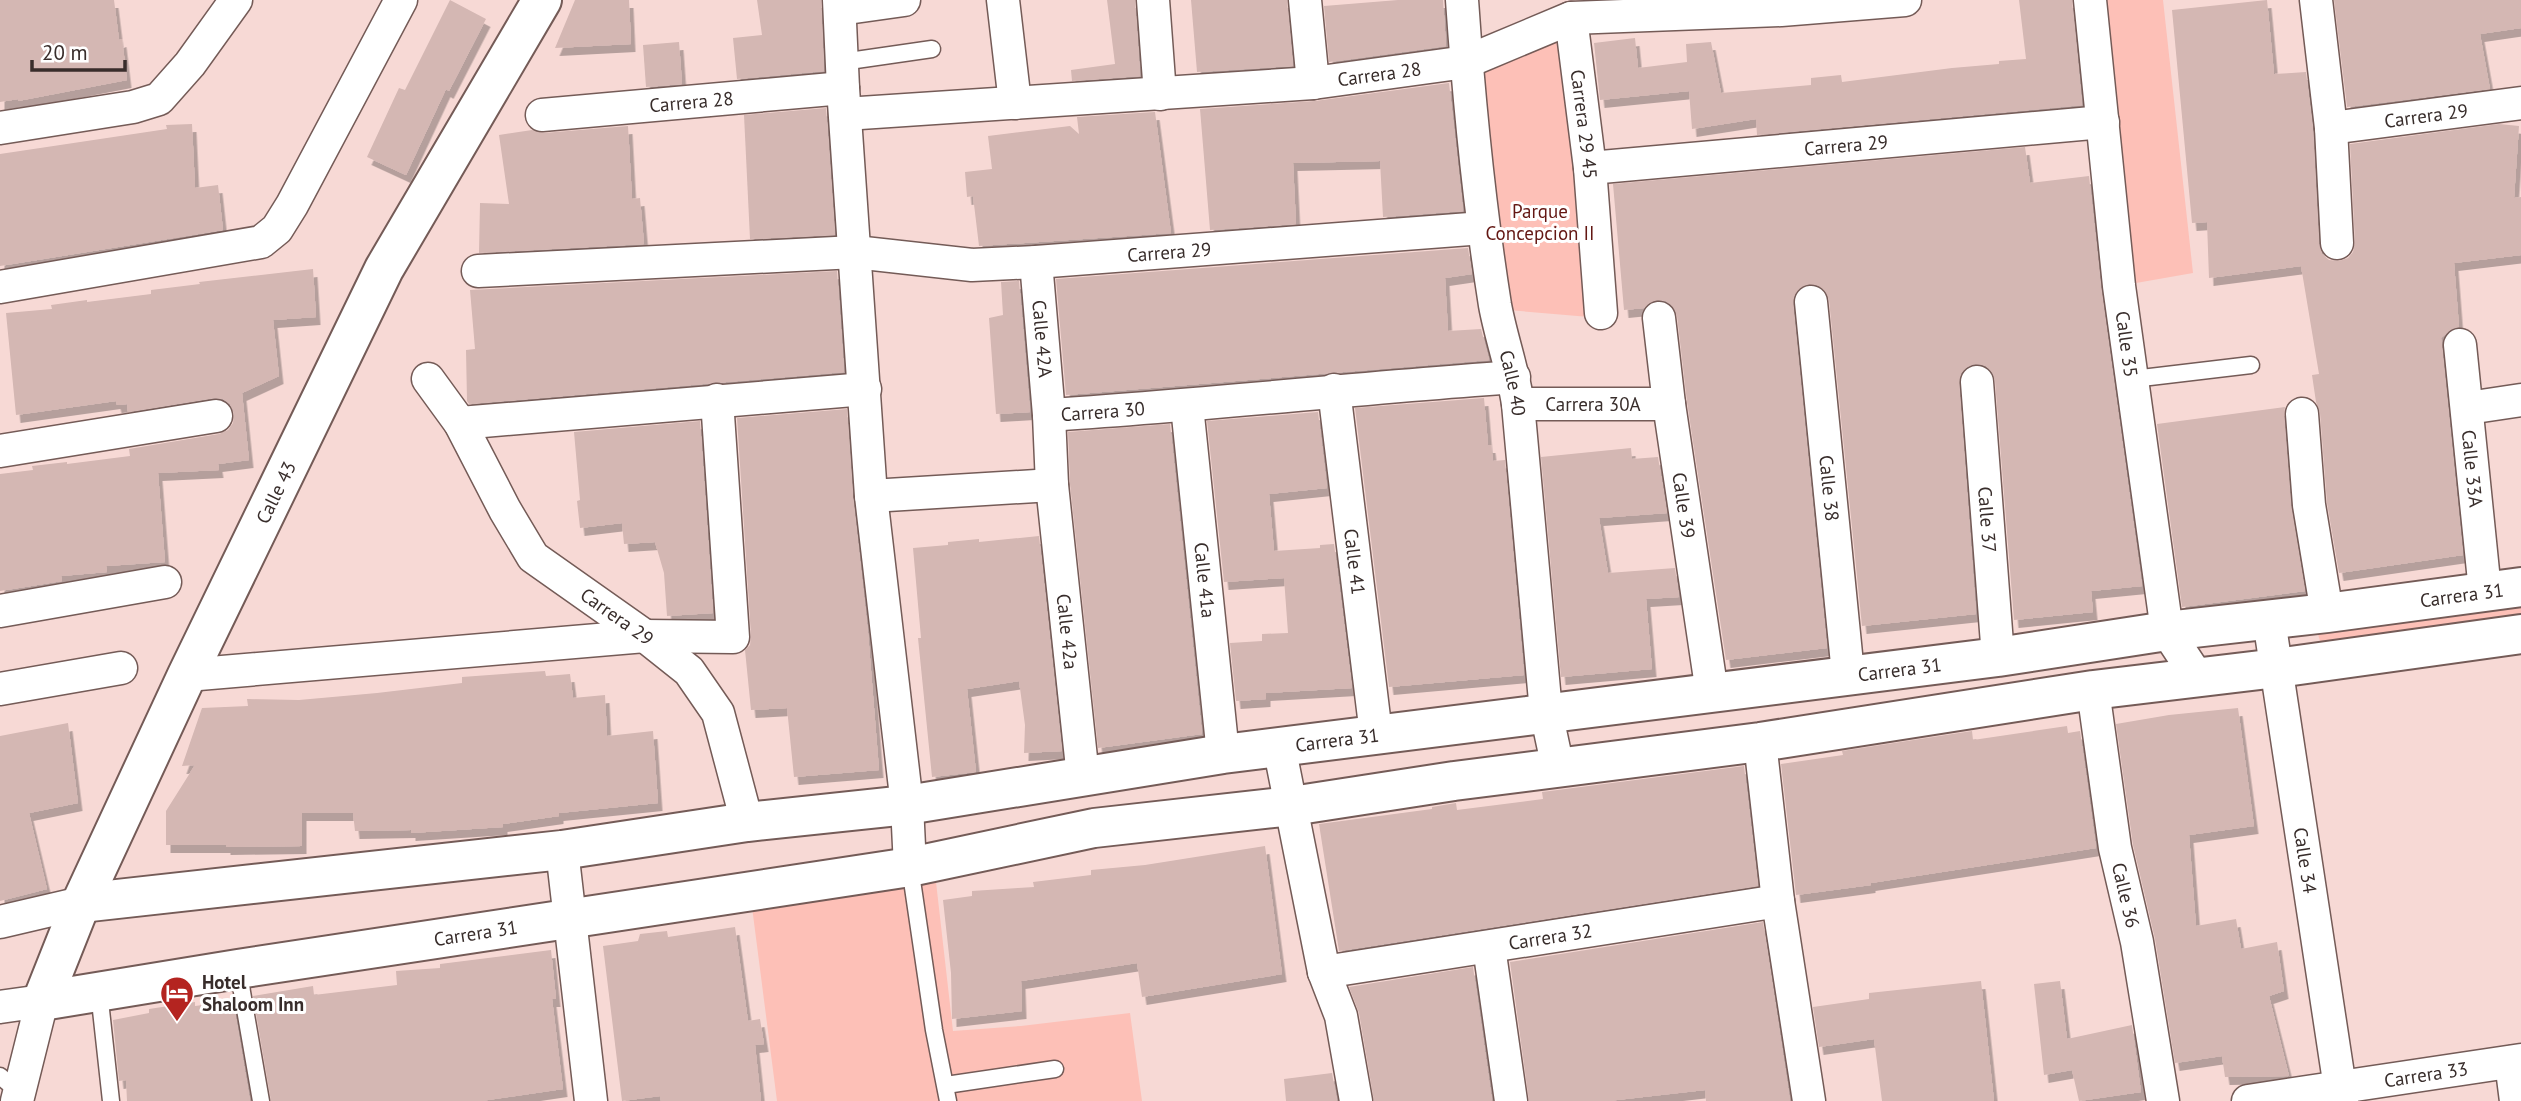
<svg xmlns="http://www.w3.org/2000/svg" width="2521" height="1101" viewBox="0 0 2521 1101" font-family="'PT Sans',sans-serif">
	<defs>
		<filter id="shadow"><feDropShadow dx="4.5" dy="8" stdDeviation="0" flood-color="#0004"/></filter>
	</defs>
	<rect width="100%" height="100%" fill="#f7d9d5"/>
	<!-- green -->
	<g fill="#fdc0b7">
		<path d="M2090 0H2163L2193 273 2119 286Z"/>
		<path d="M1570 19 1613 319 1496 309 1465 69Z"/>
		<path d="M2521 596V619L2322 647 2315 625Z"/>
		<path d="M936 882 953 1031 1021 1026 1130 1013 1142 1101H777L752 907Z"/>
	</g>
	<!-- building -->
	<g fill="#d4b7b3" filter="url(#shadow)">
		<path d="M0 0H114L119 40 122 39 127 80 18 101V99L0 102Z"/>
		<path d="M450 0 486 19 449 91 446 89 406 175 367 157 399 88 405 90Z"/>
		<path d="M575 0H629L631 44 555 48Z"/>
		<path d="M757 0H821L824 71 737 79 733 38 762 35Z"/>
		<path d="M1107 0H1135L1140 76 1072 81 1071 70 1115 64Z"/>
		<path d="M1191 0H1287L1293 66 1197 72Z"/>
		<path d="M1398 0H1443L1446 46 1329 62 1324 6Z"/>
		<path d="M2019 0H2072L2082 105 1757 135 1756 119 1692 129 1689 91 1600 100 1594 43 1635 38 1638 68 1687 62 1686 44 1711 42 1721 93 1811 85V78L1841 75 1842 82 1952 68 1999 64V61L2026 59Z"/>
		<path d="M2267 0 2274 74 2306 72 2313 130 2319 244 2322 254 2329 260 2339 261 2348 258 2353 252 2355 243 2350 144 2499 124 2519 126 2514 198 2521 197V255L2454 263 2459 327 2450 330 2441 338 2463 555 2339 573 2327 503 2320 413 2316 402 2312 375 2319 374 2301 266 2209 278 2207 222 2192 223 2172 10Z"/>
		<path d="M2334 0H2521V28L2480 34 2490 89 2347 107Z"/>
		<path d="M679 42 682 84 646 87 643 45Z"/>
		<path d="M1449 83 1463 211 1383 217 1380 161 1293 163 1296 224 1210 230 1200 109 1315 101Z"/>
		<path d="M826 108 835 235 750 239 744 115Z"/>
		<path d="M1155 112 1171 233 979 246 973 196 967 197 965 172 992 169 988 136 1070 126 1079 134 1077 117Z"/>
		<path d="M192 124 195 188 218 185 223 230 0 266V154L167 129 166 125Z"/>
		<path d="M628 126 632 199 640 198 644 244 479 253 480 203 509 204 499 135 532 130 544 133Z"/>
		<path d="M2025 147 2030 183 2089 176 2101 288 2142 586 2091 591 2093 612 2014 620 1995 381 1992 372 1986 366 1975 364 1967 367 1961 373 1959 383 1976 614 1862 626 1829 300 1826 292 1819 286 1809 284 1800 288 1795 294 1793 304 1827 648 1726 660 1687 402 1677 316 1673 307 1666 301 1658 300 1649 303 1644 308 1624 310 1613 184Z"/>
		<path d="M1468 248 1472 274 1445 278 1448 331 1481 329 1489 360 1066 395 1056 279Z"/>
		<path d="M313 269 316 317 273 320 279 376 242 393 249 460 218 464 219 470 158 473 165 562 106 566 107 572 61 576 62 581 0 591V474L33 470 32 466 67 462V464L130 456 129 449 219 434 228 430 233 423 234 414 230 404 223 399 214 398 128 412 127 404 117 405 116 401 16 415 6 313 52 309 51 305 87 300V302L151 294V290L200 284 199 282Z"/>
		<path d="M837 271 844 372 469 404 467 401 466 350 475 349 470 290Z"/>
		<path d="M1019 281 1030 412 996 414 989 318 1003 315 1001 282Z"/>
		<path d="M1484 398 1488 445H1491L1493 461 1505 460 1524 675 1389 687 1355 408Z"/>
		<path d="M2285 407 2284 415 2291 506 2305 591 2182 607 2157 424Z"/>
		<path d="M847 409 853 498 868 633 879 770 794 777 787 708 751 710 745 650 750 645 751 636 737 418Z"/>
		<path d="M1318 412 1327 488 1269 494 1274 551 1320 548V545L1334 544 1352 688 1266 693V699L1236 701 1230 643 1262 641V634L1288 633 1284 578 1224 582 1207 421Z"/>
		<path d="M700 421 713 613 667 616 664 573 655 542 624 544 622 523 580 528 577 501 580 500 574 432Z"/>
		<path d="M1170 424 1202 734 1098 748 1070 484 1068 432Z"/>
		<path d="M1631 448 1632 459 1658 457 1667 513 1599 518 1608 573 1675 568 1679 597 1646 599 1652 669 1561 677 1541 457Z"/>
		<path d="M1039 536 1062 751 1024 753 1025 725 1019 681 967 689 976 772 932 777 918 638H921L913 548 948 545V542L979 539V542Z"/>
		<path d="M545 671 546 676 570 674 573 698 605 695 607 736 653 731 658 803 559 813V816L503 824V827L411 833V830L355 831 353 813H302V846L226 847V845H166V811L195 765 182 766 202 708 248 706 247 699 299 700 377 693 462 683V677Z"/>
		<path d="M2238 708 2254 826 2189 835 2196 926 2236 919 2241 949 2277 942 2284 991 2269 996 2289 1076 2225 1077 2222 1056 2175 1063 2155 939 2133 845 2116 724 2169 715Z"/>
		<path d="M68 723 78 803 29 813 47 889 0 901V736Z"/>
		<path d="M2067 726 2068 733 2080 731 2096 848 1871 883V885L1796 895 1781 764 1843 755 1842 751 1972 731 1973 740Z"/>
		<path d="M1744 766 1758 886 1339 951 1319 824 1432 809V807L1456 803 1457 810 1543 799 1542 792Z"/>
		<path d="M1265 846 1282 974 1142 997 1137 963 1021 981 1022 1011 952 1019 951 973 943 900 972 896V891L1034 887 1033 882 1091 875V870L1145 865Z"/>
		<path d="M1763 922 1790 1101H1706L1705 1090 1608 1101H1529L1510 962Z"/>
		<path d="M735 927 748 1021 760 1019 764 1044 755 1045 761 1101H661L660 1096 622 1101 603 946 638 941 640 934 667 931 668 937Z"/>
		<path d="M551 950 556 999H552L563 1089 481 1101H271L253 996 313 986 314 995 397 985 396 971 440 968V964Z"/>
		<path d="M1473 967 1492 1101H1374L1359 1013 1349 987Z"/>
		<path d="M1981 981 1994 1101H1882L1874 1039 1819 1047 1813 1007 1869 999V993Z"/>
		<path d="M2060 981 2067 1039 2132 1025 2141 1092 2079 1101 2072 1070 2044 1075 2034 984Z"/>
		<path d="M233 1001 250 1101H127L126 1080 119 1081 113 1020 149 1013V1009L195 1002V1006Z"/>
		<path d="M1332 1073 1337 1101H1286L1284 1079Z"/>
	</g>
	<g fill="none" stroke-linecap="round" stroke-linejoin="round">
		<!-- service casing -->
		<g stroke="#745b57" stroke-width="19">
			<g id="service">
				<path d="M842 62 932 49"/>
				<path d="M2133 379 2251 365"/>
				<path d="M910 867 934 1030 948 1101"/>
				<path d="M238 969 261 1101"/>
				<path d="M99 992 111 1101"/>
				<path d="M0 1076 19 1092"/>
				<path d="M946 1085 1055 1069"/>
			</g>
		</g>
		<!-- minor casing -->
		<g stroke="#745b57" stroke-width="35">
			<g id="minor">
				<path d="M839 0 843 88 871 496 907 805 910 867"/>
				<path d="M1003 0 1015 103"/>
				<path d="M1153 0 1160 94"/>
				<path d="M1305 0 1313 83"/>
				<path id="s1" d="M1462 0C1469 102 1479 204 1495 305 1501 338 1513 370 1518 404L1546 712 1558 768"/>
				<path id="s2" d="M2090 0 2119 286 2167 631 2198 678"/>
				<path d="M2316 0 2331 128 2337 243"/>
				<path d="M840 9 904 0"/>
				<path id="s3" d="M1571 18 1590 168 1601 313"/>
				<path id="s4" d="M845 114 1313 83 1466 62 1571 18 1781 10 1905 0"/>
				<path id="s5" d="M542 115 843 88"/>
				<path d="M0 128 133 107 159 99 190 64 236 0"/>
				<path id="s6" d="M2331 128 2521 103"/>
				<path id="s7" d="M1590 168 2103 122"/>
				<path id="s8" d="M1036 262 1049 415 1052 485 1083 777"/>
				<path id="s9" d="M478 271 855 252 972 265 1036 262 1483 228"/>
				<path d="M0 287 261 242 277 229 292 205 401 0"/>
				<path id="s10" d="M1811 302 1848 674"/>
				<path id="s11" d="M1659 318 1669 404 1712 693"/>
				<path id="s12" d="M2460 345 2485 591"/>
				<path id="s13" d="M428 379 460 423 505 510 533 557 645 636 689 671 718 713 747 822"/>
				<path id="s14" d="M1977 382 1998 657"/>
				<path id="s15" d="M1334 390 1376 734"/>
				<path id="s16" d="M1518 404H1669"/>
				<path id="s17" d="M1187 406 1223 754"/>
				<path d="M2468 408 2521 400"/>
				<path d="M2302 414 2309 505 2327 613"/>
				<path id="s18" d="M1049 415C1204 405 1359 388 1514 377"/>
				<path d="M460 423 865 389"/>
				<path d="M0 451 216 416"/>
				<path d="M871 496 1052 485"/>
				<path d="M0 611 165 582"/>
				<path id="s19" d="M2269 620 2342 1101"/>
				<path d="M187 675 645 636 733 637 717 400"/>
				<path d="M0 689 121 668"/>
				<path id="s20" d="M2093 690 2115 848 2137 942 2163 1101"/>
				<path d="M1760 742 1778 901 1809 1101"/>
				<path d="M1279 746 1324 972 1341 1016 1356 1101"/>
				<path d="M562 850 591 1101"/>
				<path d="M0 922 81 903"/>
				<path d="M1489 947 1511 1101"/>
				<path id="s21" d="M1324 972 1778 901"/>
				<path d="M0 1007 42 1001 17 1101"/>
				<path d="M2511 1062 2516 1101"/>
				<path id="s22" d="M2248 1101 2521 1060"/>
			</g>
		</g>
		<!-- tertiary casing -->
		<g stroke="#745b57" stroke-width="42">
			<g id="tertiary">
				<path id="s23" d="M81 903 562 850 747 822 907 805 1223 754 1998 657 2167 631 2327 613 2521 587"/>
				<path id="s24" d="M42 1001 238 969 910 867 1094 828 1292 806 1454 781 1760 742 2093 690 2277 668 2521 634"/>
				<path id="s25" d="M42 1001 81 903 187 675 384 269 542 0"/>
			</g>
		</g>
		<!-- service -->
		<use href="#service" stroke="#fff" stroke-width="16"/>
		<!-- minor -->
		<use href="#minor" stroke="#fff" stroke-width="32"/>
		<!-- tertiary -->
		<use href="#tertiary" stroke="#fff" stroke-width="38"/>
	</g>
	<!-- icons -->
	<defs>
		<g id="hotel-pin" transform="scale(1.75)"><path d="M0 17L-7.5 6A9.5 9.5 0 1 1 7.5 6Z" fill="#b42420" stroke="#fff"/><path d="M-6-4.5h1.5V1H6V5H4.5V3h-9V5H-6ZM-4 0a1.8 1.8 0 1 1 3.6 0ZM.5 0V-2.5h3Q6-2.5 6 0Z" fill="#fff"/></g>
	</defs>
	<g fill-rule="evenodd">
		<use href="#hotel-pin" x="177" y="993"/>
	</g>
	<g text-anchor="middle" stroke-width="6" stroke-linejoin="round" paint-order="stroke">
		<!-- street labels -->
		<g font-size="19" fill="#382d2b" stroke="#fff">
			<text dy="7" stroke="none"><textPath href="#s4" startOffset="536">Carrera 28</textPath></text>
			<text dy="7" stroke="none"><textPath href="#s5" startOffset="150">Carrera 28</textPath></text>
			<text dy="7" stroke="none"><textPath href="#s6" startOffset="96">Carrera 29</textPath></text>
			<text dy="7" stroke="none"><textPath href="#s3" startOffset="107">Carrera 29 45</textPath></text>
			<text dy="7" stroke="none"><textPath href="#s7" startOffset="257">Carrera 29</textPath></text>
			<text dy="7" stroke="none"><textPath href="#s9" startOffset="693">Carrera 29</textPath></text>
			<text dy="7" stroke="none"><textPath href="#s8" startOffset="77">Calle 42A</textPath></text>
			<text dy="7" stroke="none"><textPath href="#s2" startOffset="346">Calle 35</textPath></text>
			<text dy="7" stroke="none"><textPath href="#s1" startOffset="387">Calle 40</textPath></text>
			<text dy="7" stroke="none"><textPath href="#s16" startOffset="75">Carrera 30A</textPath></text>
			<text dy="7" stroke="none"><textPath href="#s18" startOffset="54">Carrera 30</textPath></text>
			<text dy="7" stroke="none"><textPath href="#s12" startOffset="124">Calle 33A</textPath></text>
			<text dy="7" stroke="none"><textPath href="#s10" startOffset="187">Calle 38</textPath></text>
			<text dy="7" stroke="none"><textPath href="#s25" startOffset="560">Calle 43</textPath></text>
			<text dy="7" stroke="none"><textPath href="#s11" startOffset="189">Calle 39</textPath></text>
			<text dy="7" stroke="none"><textPath href="#s14" startOffset="138">Calle 37</textPath></text>
			<text dy="7" stroke="none"><textPath href="#s15" startOffset="173">Calle 41</textPath></text>
			<text dy="7" stroke="none"><textPath href="#s17" startOffset="175">Calle 41a</textPath></text>
			<text dy="7" stroke="none"><textPath href="#s23" startOffset="2401">Carrera 31</textPath></text>
			<text dy="7" stroke="none"><textPath href="#s13" startOffset="310">Carrera 29</textPath></text>
			<text dy="7" stroke="none"><textPath href="#s8" startOffset="371">Calle 42a</textPath></text>
			<text dy="7" stroke="none"><textPath href="#s23" startOffset="1834">Carrera 31</textPath></text>
			<text dy="7" stroke="none"><textPath href="#s23" startOffset="1267">Carrera 31</textPath></text>
			<text dy="7" stroke="none"><textPath href="#s19" startOffset="243">Calle 34</textPath></text>
			<text dy="7" stroke="none"><textPath href="#s20" startOffset="208">Calle 36</textPath></text>
			<text dy="7" stroke="none"><textPath href="#s24" startOffset="439">Carrera 31</textPath></text>
			<text dy="7" stroke="none"><textPath href="#s21" startOffset="229">Carrera 32</textPath></text>
			<text dy="7" stroke="none"><textPath href="#s22" startOffset="180">Carrera 33</textPath></text>
		</g>
		<!-- park labels -->
		<g font-size="19" fill="#631713" stroke="#fff">
			<text x="1540" y="218">Parque<tspan x="1540" dy="22">Concepcion II</tspan></text>
		</g>
		<!-- poi labels -->
		<g font-size="19" font-weight="bold" fill="#382d2b" stroke="#fff" text-anchor="start">
			<text x="202" y="989">Hotel<tspan x="202" dy="22">Shaloom Inn</tspan></text>
		</g>
	</g>
	<!-- scale -->
	<path d="M32 60v10h93v-10" fill="none" stroke="#382d2b" stroke-width="3.5"/>
	<text x="42" y="60" font-size="21" fill="#382d2b" stroke="#ffffff" stroke-width="5" paint-order="stroke">20 m</text>
</svg>
